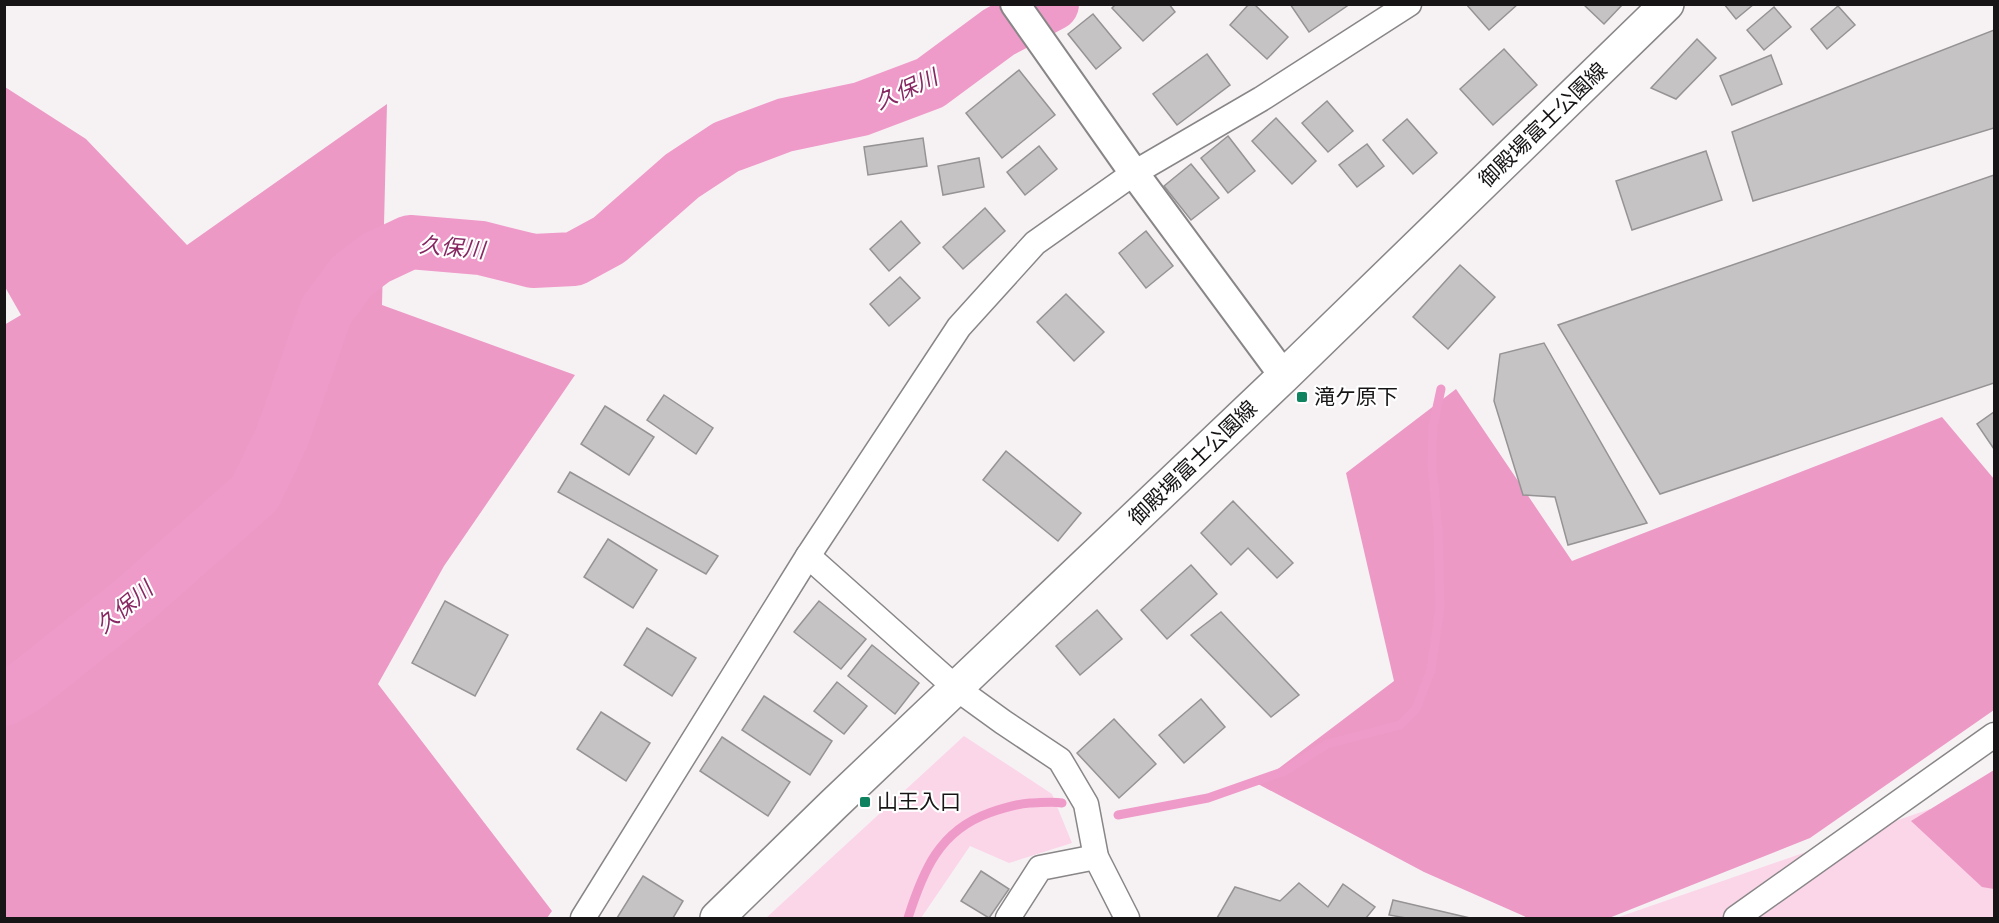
<svg xmlns="http://www.w3.org/2000/svg" width="1999" height="923" viewBox="0 0 1999 923" font-family="'Fira Sans Condensed','Noto Sans JP',sans-serif">
	<rect width="100%" height="100%" fill="#f6f2f4"/>
	<!-- green -->
	<g fill="#fbd5e8">
		<path d="M964 736 1052 794 1072 843 1009 863 970 846 921 918H766Z"/>
		<path d="M1930 809 1994 881V918H1616Z"/>
	</g>
	<!-- forest -->
	<g fill="#ec99c6">
		<path d="M5 87 86 139 187 245 387 104 382 305 575 375 444 566 378 684 552 911 547 918H5L4 325 21 315 5 287Z"/>
		<path d="M1456 389 1572 561 1942 417 1994 479V710L1810 838 1609 918H1528L1424 872 1258 784 1394 681 1346 473Z"/>
		<path d="M1994 770V889L1982 887 1911 821Z"/>
	</g>
	<g fill="none" stroke-linecap="round" stroke-linejoin="round">
		<!-- stream -->
		<g stroke="#ef9bc9" stroke-width="9">
			<path d="M1118 815 1208 798 1285 771 1327 744 1400 725 1416 709 1431 670 1440 607 1438 530 1432 465 1433 426 1441 389"/>
			<path d="M908 918C923 871 939 831 989 813 1003 808 1015 804 1030 803 1040 803 1052 801 1062 803"/>
		</g>
		<!-- river -->
		<path stroke="#ef9bc9" stroke-width="54" d="M4 699 26 686 134 600 255 493 282 437 326 311 352 276 376 258 410 242 481 248 533 261 574 259 609 240 682 176 726 147 785 125 861 109 930 83 999 32 1052 4"/>
	</g>
	<!-- building -->
	<g fill="#c6c3c5" stroke="#969394" stroke-width="1.5">
		<path d="M1116 4H1169L1175 12 1143 41 1112 8Z"/>
		<path d="M1249 4H1254L1288 37 1267 59 1230 25Z"/>
		<path d="M1290 4H1350L1309 32Z"/>
		<path d="M1466 4H1518L1489 30Z"/>
		<path d="M1583 4H1623L1604 24Z"/>
		<path d="M1724 4H1754L1736 19Z"/>
		<path d="M1838 6 1855 25 1827 49 1811 29Z"/>
		<path d="M1774 7 1791 27 1764 50 1747 30Z"/>
		<path d="M1093 14 1121 48 1096 69 1068 34Z"/>
		<path d="M1994 30V128L1753 201 1732 132Z"/>
		<path d="M1697 39 1716 58 1676 99 1651 88Z"/>
		<path d="M1504 49 1537 85 1493 125 1460 89Z"/>
		<path d="M1207 54 1230 85 1177 125 1153 94Z"/>
		<path d="M1771 55 1782 84 1732 105 1720 76Z"/>
		<path d="M1019 70 1055 115 1002 158 966 113Z"/>
		<path d="M1327 101 1353 131 1328 152 1302 123Z"/>
		<path d="M1276 118 1316 161 1292 184 1252 141Z"/>
		<path d="M1407 119 1437 153 1413 174 1383 140Z"/>
		<path d="M1228 136 1255 171 1228 193 1201 158Z"/>
		<path d="M923 138 927 166 868 175 864 147Z"/>
		<path d="M1367 144 1384 166 1357 187 1339 165Z"/>
		<path d="M1039 146 1057 169 1025 195 1007 172Z"/>
		<path d="M1706 151 1722 200 1632 230 1616 181Z"/>
		<path d="M979 158 984 187 943 195 938 166Z"/>
		<path d="M1191 164 1219 198 1191 220 1164 186Z"/>
		<path d="M1994 175V383L1660 494 1558 325Z"/>
		<path d="M985 208 1005 231 963 269 943 247Z"/>
		<path d="M901 221 920 243 889 271 870 249Z"/>
		<path d="M1146 231 1173 266 1146 288 1119 253Z"/>
		<path d="M1460 265 1495 297 1448 349 1413 317Z"/>
		<path d="M900 277 920 298 889 326 870 304Z"/>
		<path d="M1066 294 1104 332 1074 361 1037 322Z"/>
		<path d="M1544 343 1647 523 1568 545 1555 497 1523 495 1494 401 1500 354Z"/>
		<path d="M664 395 713 428 696 454 647 420Z"/>
		<path d="M605 406 654 437 629 475 581 444Z"/>
		<path d="M1994 412V449L1977 424Z"/>
		<path d="M1006 451 1081 513 1058 541 983 480Z"/>
		<path d="M570 472 718 556 706 574 558 492Z"/>
		<path d="M1233 501 1293 563 1277 578 1248 548 1231 565 1201 533Z"/>
		<path d="M608 539 657 570 633 608 584 577Z"/>
		<path d="M1191 565 1217 594 1167 639 1141 610Z"/>
		<path d="M445 601 508 635 475 696 412 663Z"/>
		<path d="M819 601 866 639 841 669 794 632Z"/>
		<path d="M1097 610 1122 639 1080 675 1056 646Z"/>
		<path d="M1221 612 1299 695 1271 717 1191 635Z"/>
		<path d="M647 628 696 658 672 696 624 665Z"/>
		<path d="M872 645 919 683 895 714 848 676Z"/>
		<path d="M837 682 867 706 844 734 814 711Z"/>
		<path d="M764 696 832 741 810 775 742 730Z"/>
		<path d="M1201 699 1225 727 1184 763 1159 735Z"/>
		<path d="M601 712 650 743 626 781 577 749Z"/>
		<path d="M1114 719 1156 764 1119 798 1077 753Z"/>
		<path d="M722 737 790 782 768 816 700 771Z"/>
		<path d="M981 871 1009 889 989 918 961 901Z"/>
		<path d="M643 876 683 901 673 918H617Z"/>
		<path d="M1299 883 1328 907 1343 884 1375 907 1366 918H1217L1235 887 1280 901Z"/>
		<path d="M1393 900 1470 918H1406L1389 915Z"/>
	</g>
	<g fill="none" stroke-linecap="round" stroke-linejoin="round">
		<!-- minor casing -->
		<g stroke="#898687" stroke-width="27">
			<g id="minor">
				<path d="M808 556 956 688 1003 722 1060 760 1086 804 1096 857 1127 918"/>
				<path d="M583 918 808 556 959 327 1035 243 1134 173 1261 99 1409 4"/>
				<path d="M1008 918 1040 868 1096 857"/>
				<path d="M1736 918 1994 735"/>
			</g>
		</g>
		<!-- tertiary casing -->
		<g stroke="#898687" stroke-width="32">
			<path id="tertiary" d="M1015 4 1134 173 1284 376"/>
		</g>
		<!-- primary casing -->
		<g stroke="#898687" stroke-width="36">
			<path id="primary" d="M717 918 833 805 1284 376 1667 4"/>
		</g>
		<!-- minor -->
		<use href="#minor" stroke="#fff" stroke-width="24"/>
		<!-- tertiary -->
		<use href="#tertiary" stroke="#fff" stroke-width="28"/>
		<!-- primary -->
		<use href="#primary" stroke="#fff" stroke-width="33"/>
	</g>
	<!-- markers -->
	<g fill="#0f8260" stroke="#fff" stroke-width="2">
		<rect x="1296" y="391" width="12" height="12" rx="3"/>
		<rect x="859" y="796" width="12" height="12" rx="3"/>
	</g>
	<g text-anchor="middle" stroke-width="4.5" stroke-linejoin="round" paint-order="stroke">
		<!-- street labels -->
		<g font-size="21" fill="#171516" stroke="#fff">
			<text transform="translate(1543 125) rotate(-44)" y="7">御殿場富士公園線</text>
			<text transform="translate(1193 463) rotate(-44)" y="7">御殿場富士公園線</text>
		</g>
		<!-- poi labels -->
		<g font-size="21" fill="#171516" stroke="#fff" text-anchor="start">
			<text x="1314" y="404">滝ケ原下</text>
			<text x="877" y="809">山王入口</text>
		</g>
		<!-- water labels -->
		<g font-size="22" font-style="italic" fill="#872863" stroke="#fff">
			<text transform="translate(906 89) rotate(-24)" y="8">久保川</text>
			<text transform="translate(452 247) rotate(5)" y="8">久保川</text>
			<text transform="translate(124 607) rotate(-40)" y="8">久保川</text>
		</g>
	</g>
	<!-- border -->
	<rect width="1999" height="923" fill="none" stroke="#171516" stroke-width="12"/>
</svg>
